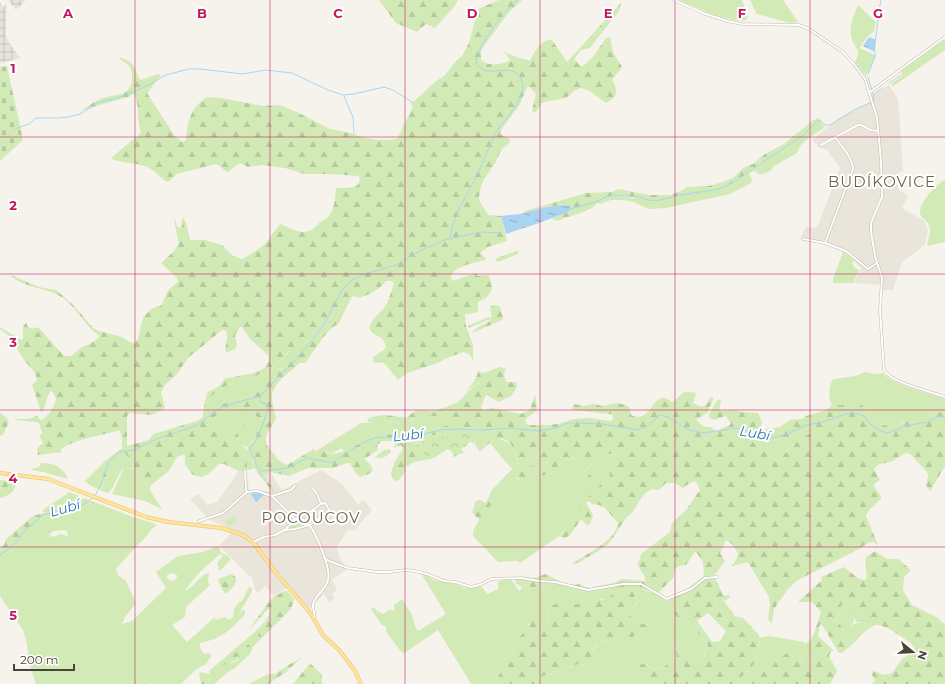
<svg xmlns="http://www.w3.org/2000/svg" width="945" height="684" viewBox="0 0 945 684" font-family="Montserrat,sans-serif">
	<defs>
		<pattern id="industrial-grid" width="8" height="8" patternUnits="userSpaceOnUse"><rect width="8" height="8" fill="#e6e2dd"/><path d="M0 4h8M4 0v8" fill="none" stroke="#c7c3be"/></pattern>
		<pattern id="forest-firs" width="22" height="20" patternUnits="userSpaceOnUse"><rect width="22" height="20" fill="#d2eab5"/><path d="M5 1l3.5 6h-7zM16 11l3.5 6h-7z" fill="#b6ca9c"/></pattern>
		<pattern id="cemetery-stones" width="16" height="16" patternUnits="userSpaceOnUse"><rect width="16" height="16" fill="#d2eab5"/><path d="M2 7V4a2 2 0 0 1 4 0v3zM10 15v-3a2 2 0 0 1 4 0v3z" fill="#b6ca9c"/></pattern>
		<pattern id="park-crowns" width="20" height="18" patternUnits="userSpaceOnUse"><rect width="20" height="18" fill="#d2eab5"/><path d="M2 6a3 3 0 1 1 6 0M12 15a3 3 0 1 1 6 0" fill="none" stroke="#b6ca9c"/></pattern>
		<pattern id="water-ripples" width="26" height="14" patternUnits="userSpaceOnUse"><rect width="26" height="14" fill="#a9d4f2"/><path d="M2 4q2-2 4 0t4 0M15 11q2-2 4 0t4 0" fill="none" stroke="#8caec5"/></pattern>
	</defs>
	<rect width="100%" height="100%" fill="#f6f3ec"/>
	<!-- residential -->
	<g fill="#eae5da">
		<path d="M889 85 898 99 903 171 899 172 898 189 909 196 902 208 924 221 928 230 925 245 902 262 893 290H883V285L854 283 861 268 846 253 822 243 800 239 806 227 814 228 818 225 840 168 827 150 820 148 812 140 839 118 869 103 870 101 869 96Z"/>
		<path d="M321 470 341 483 358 504 363 500 372 510 355 530 347 531 336 548 346 570 332 580 337 590 332 594 335 598 330 603 324 594 309 609 289 586 274 596 265 586 258 593 255 590 252 578 219 546 234 530 209 520 190 499 199 494 207 505 217 502 235 477 238 471 247 472 249 490H258L274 492 263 475 270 472 282 490Z"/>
	</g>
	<!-- industrial -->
	<g fill="url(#industrial-grid)">
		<path d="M8 0H26L16 10Z"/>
		<path d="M0 2 3 7 6 4 7 5 6 20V36L10 44 20 58 0 63Z"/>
	</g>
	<!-- grass -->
	<g fill="#d2eab5" fill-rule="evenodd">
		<path d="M679 0H742L748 17 746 20C731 24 693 7 679 0Z"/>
		<path d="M750 0H783L798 22 790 23 757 14Z"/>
		<path d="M858 5 876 22 874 31 868 36 860 47V48L875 55V57L866 76 855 62C863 49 853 47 851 36 849 26 854 15 858 5Z"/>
		<path d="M945 39V50L892 87V83L902 76 901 71Z"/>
		<path d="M818 121 825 127 807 139 800 146 797 153 774 166C771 172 760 178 755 171L749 173 752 180 751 183 730 194 666 208 648 209 634 202 623 200H611L600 204 597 202 614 195 632 198 639 197 653 201 662 202 676 196 693 193 700 194 710 189 733 183 736 180 745 176 749 170H753L764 159 782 153Z"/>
		<path d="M945 180V242L928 246 927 244C930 235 933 227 925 220 923 218 920 216 920 212 919 203 937 183 945 180Z"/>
		<path d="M843 252 854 260 852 264 855 268 859 270 853 283H833V279Z"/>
		<path d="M343 296 345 299 339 311 334 324 329 327 322 337H316L323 326 332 317Z"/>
		<path d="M292 349 296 351V353C289 361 284 374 273 367L287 354 290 350Z"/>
		<path d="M271 367 272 376 264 389 245 398 230 401 219 406 208 415 205 414C201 402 218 389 228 385 236 381 244 381 252 378 259 375 264 370 271 367Z"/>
		<path d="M865 372 874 374 883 373C892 385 930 393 945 399V411L937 413 929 417 904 421 899 425 893 427 875 423 870 417 862 405H832C828 399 829 385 833 379L856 376Z"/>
		<path d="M477 383 479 385 463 405 453 413 448 412 453 420V424C435 429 418 434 400 436 392 436 385 432 378 433L344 452 342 448 330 454 327 451 317 454 316 453V451L361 423H372L386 421 401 423 411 421 419 416H440L447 410 446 407 458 402Z"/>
		<path d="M246 407 251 408 256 416 262 419 256 436 247 447 241 444C248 450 253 458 254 468L249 470 247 469 245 456 238 451 236 442 241 435V426L237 435 233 438 223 435 207 425C216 412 231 408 246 407Z"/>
		<path d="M814 427 815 430 799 440 785 452 779 461C772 458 755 446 751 439L753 437C767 442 782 441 796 434 802 430 807 428 814 427Z"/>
		<path d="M471 428 483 429 488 432 489 436 486 439 480 452 474 443 475 440C460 438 446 437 431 438 419 439 415 449 401 441L404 439 436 434 452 429 461 430Z"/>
		<path d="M496 439C512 440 516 450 517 464L536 458 546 460V466L541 467 526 466 518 472 512 469 490 443Z"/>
		<path d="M123 453H125L134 465 132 469 137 474 141 476 162 509 145 501 112 494 124 468C116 475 116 486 108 493L101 491 109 468 113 461Z"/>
		<path d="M607 454 614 455 617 459 609 470 610 478 601 484 584 501 574 518 559 536 520 563 517 561 498 562 473 536V534C478 527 483 520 487 513 496 496 495 484 516 478L522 481 525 480 527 477 532 473H536L540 476 554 473 561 463 566 460 574 458 577 459 583 474 595 459Z"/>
		<path d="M105 461C105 471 103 482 95 488L88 484 85 481Z"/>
		<path d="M41 463C54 463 63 467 68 479L43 472 31 470 34 468 39 467Z"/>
		<path d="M69 492 82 497 83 500C80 502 77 501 74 502 64 505 52 515 43 512V510C51 503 61 499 69 492Z"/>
		<path d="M94 502 130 516 153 523 157 525 150 531 145 538 130 553 116 569 118 575 126 581 136 603 125 617 122 624 132 621 166 588 156 572 178 556 203 552 218 546 222 553 228 556 231 559 220 571 217 563 223 556 220 554 201 571 184 591C194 589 198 575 209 573L208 582 210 585 186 607 185 617 172 625 187 642 215 617V620L225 617 229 620 233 617 234 609 238 603 242 601 249 587 252 588V592L237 616 242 610H245V614C237 623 229 632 218 637 213 640 206 641 200 643V648L204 654 209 653 212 655 206 664 195 670 181 684H151L150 682 149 684H36L31 669 26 640 23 630 0 596V557L10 551 24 534 32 529 43 517 71 511ZM66 530 68 535 67 536 61 534 53 537 49 535 53 531ZM172 573 177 575V577L174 581C170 581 168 579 166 576Z"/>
		<path d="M235 516 237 522 228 526 225 521Z"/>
		<path d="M298 519 305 522V524L295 529H288L296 520Z"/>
		<path d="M422 575H427L433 580 455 584 465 588 481 586 487 594 498 589V582C511 574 513 583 519 591L522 588 521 586 516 584 515 580 519 579 526 580 527 583 524 584 525 586 529 585 531 596 537 595 543 591 544 585C556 579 569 589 582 591 591 592 599 590 608 588L611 590 612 595C607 600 602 601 596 597 589 605 575 605 565 606L561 602 549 608 546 612 550 621 545 627H542L541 624 528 623V628L515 643 513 651 502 662V670L494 684H471L438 630 403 654 386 632V627L381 624 371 609 374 607 377 611 383 614 390 609 394 611V605L402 599 412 615 415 626 418 631 446 614Z"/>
		<path d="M640 589 654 593 677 608 679 610 677 611 676 616 683 621 686 619 688 621 708 645V648L704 653 705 656 699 661H696L688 654 677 651 670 640 677 654 676 658C667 666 656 674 646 664L643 677 646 679 647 684H536L541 677 545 675 579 664 586 667 594 652V648C599 642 603 639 612 641L649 625 638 623 629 616V612L639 602C637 597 634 596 636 590Z"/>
		<path d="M720 596 734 614 733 617 727 621 714 604V602Z"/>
		<path d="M847 601C857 606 857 618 851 626 857 622 862 620 869 626L868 628 861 633V635L854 643 852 642 837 620 842 604Z"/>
		<path d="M268 617 269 618 258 629 262 633 258 635 259 639 251 644 250 646C246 646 244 650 239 650L238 653 221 666 220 667 237 655 240 658 231 662 232 666 231 670 214 684H207L210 678 209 671 257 630Z"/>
		<path d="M769 636 804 642 811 656 808 665H804L795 652 781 655 772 667 765 671 759 673 743 684H737L736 682 756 662V651L760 643 759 638Z"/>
	</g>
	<!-- forest -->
	<g fill="url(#forest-firs)" fill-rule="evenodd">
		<path d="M379 0H458L454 7 435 28 426 24 417 32 396 23Z"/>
		<path d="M499 0H522L509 12 481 50V59C487 67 503 65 511 60L502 50C511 56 520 58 530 61 533 54 542 37 552 40L567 62 621 3 619 11 590 48 581 50 574 59 580 66H583L593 57 606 38 610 37 613 52 622 67 621 69 612 80C619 91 618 97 606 103L590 91 581 88 575 90 566 98 545 102 542 103 536 112H533L532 110 536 94 530 87H527L520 104 501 130 500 134 510 139C510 145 507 145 503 148 499 152 498 158 495 163 486 178 480 180 479 200L488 215 501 216 507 241 488 247 480 253 486 258 485 260C475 263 456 265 451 276L452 281 476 273 478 276 487 275 489 276C495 289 491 297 478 302V311L475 313 466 314 465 315 466 326 473 345V360L469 354 463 352 445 359 438 363 407 373 398 380 385 364 381 362 374 363 373 357 384 350 386 347C383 333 373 338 369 328 372 318 381 313 386 305 390 299 391 290 394 284L392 281H386C378 291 371 293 360 298L353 296 351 298 339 323 333 327 325 335 305 363H300C290 372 273 383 272 396 272 404 274 411 276 418 272 428 260 437 269 448 272 452 276 454 277 459L287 465 314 449 317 454 323 450 330 454 344 452 378 433C385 432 392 436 400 436 418 434 435 429 453 424V420L446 418V414L448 412 453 413C464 406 470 395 479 385V383H477L465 393C469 388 478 377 478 371L484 373 499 367 506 368 504 375 506 382H516L517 387 511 396 499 402 486 395 481 407 483 411 492 408 521 414 530 410 535 395 536 398 537 410 526 419 525 421 528 425H550L562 423 573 419 589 418 610 421 613 420V415L610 414 573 410 572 408 574 404 583 406 594 404 602 406 617 403 626 405 630 408 631 415C650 424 651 397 664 398 667 398 669 401 672 402 684 395 679 389 696 393L693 403C704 409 705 407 711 397H713C714 402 709 406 708 412L696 420 704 427H712L714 430 717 431 727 426H729L731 423 726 416C720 417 715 423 708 417L716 402 719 399 721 400 719 410 720 411 735 410 741 412 758 413 762 422 761 427 764 430 780 427 790 420 802 419 806 416 827 410 832 405H862L870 417 875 423 893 427 899 425 907 420 914 418 929 417 937 413 945 411V466L930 491 926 485 928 476 927 472 910 454 905 453 891 462 879 464 874 469 880 480 875 483 874 486 882 498 869 510 866 516 878 545 873 542H870L857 550 798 580 787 590 774 609 772 624 768 619 770 604 769 597 748 562 732 566 737 558 738 553 732 544 726 540 720 553 725 561 714 576 724 596 729 595 730 597 725 601 720 596 714 602V604L726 621 734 616 743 618 759 635 760 641 756 651V662L736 682 737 684H647L646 679C642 676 637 672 637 666L640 664C645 664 645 665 649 667 658 673 669 664 676 658L677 654 662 634V632L670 640 677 651 688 654 698 662 705 656V652L708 648V645L688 621 686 619 682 621 674 614V611H678L679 610 669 603 667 598 686 590 704 576 703 563 697 553 695 552 686 565 679 566 675 569 673 578 659 592C651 593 644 587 636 590L635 596 639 601 629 612V615L638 623 649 625 650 629C641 634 629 640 620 637L612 641C603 639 596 642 593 650L599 659 587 667 579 664 545 675 541 677 536 684H494L502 670V662L513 651 515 642 528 628 529 622 535 616 539 618 542 627H544L550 620 546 611 549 608 559 602H561L565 606 589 602 597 597 601 600H604L612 595 611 590 608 588C599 590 591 593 582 591 570 589 556 579 544 585L543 591 536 596 533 597 531 596 529 585H524L527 582 526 580 522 579 525 577 534 578 546 574C556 579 567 587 580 584L585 587 591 588 613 583 623 579 645 581V577L637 564 640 560 641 554 670 532 672 523 686 510 700 490 696 481 692 482 682 488 675 483H666L659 490 652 489 645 493 638 503 635 509 625 519 613 538 606 546 580 562 574 564 573 563C585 555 617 540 618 523L605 508 599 505 593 504 588 501 586 503 593 515 590 524 587 525 581 519 570 535 565 538 559 537 574 518 580 505 601 484 610 478 609 469 617 459 612 454C597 454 591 463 583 474L577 459 574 458 566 460 561 463 554 473 540 476 536 473H532L523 482 518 478C498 480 495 497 488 512 484 520 478 527 473 534L474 529 479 520 472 512 476 501 480 500 486 503 492 490 512 469 518 472 526 466 544 467 547 463 546 460 536 458 517 464C517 452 510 434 495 440 489 442 484 448 480 452L486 439 489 436 488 432 483 429 471 428 461 430 452 429 433 435 401 440 402 443 416 444 428 438 435 437 456 438 469 433 474 435 475 437 474 443 469 442 466 446 462 448 460 453 454 457 453 453 448 449 431 459 414 462 406 467 405 472 397 482 393 479 391 473 395 461 403 449 401 445 394 448 395 445 392 441H382L377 445 378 450 364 459 370 464 373 470 371 473 360 477 355 472 350 463H347L333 468H308L289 476 270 472 264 475 275 492H272L254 467 253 460 249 455 247 449 256 436 262 419 256 416 251 408C235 406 217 411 207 425L223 435 233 438C239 433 239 428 244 424L245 427 236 442 238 451C248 458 247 460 247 472L239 471 224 464H219L207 475 201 477 193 475 185 465V457L184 454 177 457 169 471 151 485 150 490 141 476 132 472 134 465 125 453H123C108 466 108 473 101 490L95 488C103 482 105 471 105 461L122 448V440L120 430C104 435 73 439 60 450L62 452 38 455 37 448 43 443 40 437 42 432 39 423 36 422 15 420V419H27L37 416 41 420C48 418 54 407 56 399L53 392 51 391C45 397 47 406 42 412H41L32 385 37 380C36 371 30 368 25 361 20 354 16 347 13 339L0 329V327L21 340 23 339V325L27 323V326C31 329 34 329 38 327L64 356H71L80 348 95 341 100 336C98 334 95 333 93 331 81 319 72 301 56 294 46 289 17 285 11 275L39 287 56 290 73 305 93 328 99 331 122 337 130 342 134 343 138 339 143 317 153 308 160 306 162 304 168 290 178 282 177 278 161 263 173 252 179 244 175 225 174 216 177 226 179 228 182 226V218H183L186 223 190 240H205L222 245 233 256 242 259 246 257 264 245 280 224C287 226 295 232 303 232 310 232 315 228 319 223 322 220 324 220 327 218 335 211 335 197 336 188 344 187 363 191 359 176L331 174H304L285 168 263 165 248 167 240 163 228 172C223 171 221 165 216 164L177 174 168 182C163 181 155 170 147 167 136 162 123 164 112 159V157L141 133 138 118V108L135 95 133 94 128 97 75 112C85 110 91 103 100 99 107 96 117 96 124 93 133 89 134 75 130 67 127 63 122 61 118 57 135 62 133 65 140 80L159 74 161 76C153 81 154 87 147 93L174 135 182 142 186 140C187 122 191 107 207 97L221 98 263 106 280 105 301 114 330 129 355 134 356 135C370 140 382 141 397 139L412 109V106L411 102H413L436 81 444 76 455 62 462 56 469 43 478 9ZM343 297 345 299 339 311 334 324 329 327 322 337H316L323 326 332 317ZM240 327H242L250 339 268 355C273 374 244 374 234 377 231 378 227 377 225 379 223 380 221 384 219 386 216 389 211 390 208 392 206 394 203 411 203 416L202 418 197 421 153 434 149 440 127 446V416L130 413 151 415 164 409 165 407 161 393 165 385 177 374 188 358 222 330 226 331C229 338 224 346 226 353L235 349 237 345 235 335ZM290 350 296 351 287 365 280 370 273 367ZM271 367 272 376 264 389 245 398 230 401 219 406 208 414H205C201 402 218 389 228 385 236 381 244 381 252 378 259 375 264 370 271 367ZM814 427 815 430 799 440 785 453 779 461C772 458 755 446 751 439L753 437C767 442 781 441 796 434 802 430 807 428 814 427ZM708 613 726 631 720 641 712 642 697 621Z"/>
		<path d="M818 118 823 122 821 123 818 121 782 153 764 159 759 163 756 168 749 170 744 176 736 180 733 183 710 189 700 194 693 193 676 196 662 202 644 200 639 197C631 198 622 194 613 195 607 197 603 200 598 201 594 212 569 215 558 221L552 219 554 217 568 212 566 205 547 207 529 212H522L586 193 612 192 618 189 649 195H671L683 190 687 187 709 186 723 182 733 178 743 168 753 164 765 154 784 144 812 121Z"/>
		<path d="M516 251H519L518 254 498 262 495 260 497 258Z"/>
		<path d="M493 305H496L500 307 503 318 502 320 472 333 475 329 491 320 490 319 469 328 468 326 488 317 490 318 492 317 490 307Z"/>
		<path d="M446 407 447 409 441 416H419L405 423 386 421 376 423 368 422 367 420C377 412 395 416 406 418L415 411 419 410 434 411Z"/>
		<path d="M0 412 7 418 9 422 3 435 0 436Z"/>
		<path d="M390 449 391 451C386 457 382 460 375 457L384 450Z"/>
		<path d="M598 471 601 473V475L589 485 588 484 587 477 590 474Z"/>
		<path d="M0 480 16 482C14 492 12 493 2 498L0 497Z"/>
		<path d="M84 498 95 503H91L83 507 61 514 43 517 32 529 24 534 10 551 0 557V548L4 545 6 539 33 516 63 508 76 502 82 501Z"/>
		<path d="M875 551 887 559H898L911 570 904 577 903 590 912 605 938 618 945 625V684H872L875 680 872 675 873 671 884 675 892 673 902 659 913 652 915 648C911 642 885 624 877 625 872 625 865 632 861 635V633L868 628 869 626 863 622H856C853 614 856 606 847 601L842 604 837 620 852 642 854 643 842 653H839L822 625 820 624 818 636 834 651H831L829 656 837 671 830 684H743L759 673 765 671 772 667 781 655 795 652 802 663 806 665H808L811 656 805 644 810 640 814 634 821 612 812 602H798L821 581 822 579 821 577 844 567 859 579 866 580C868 572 864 565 866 557Z"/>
		<path d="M231 574 236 577C237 585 231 590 225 594L218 580C221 576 226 578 231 574Z"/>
		<path d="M284 591H287L294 599 291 609 253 647 250 654 234 669 231 670 232 666 229 665 239 659V657L237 656 219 668 233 656 235 652 238 653V650L245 648 248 644 250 646 252 643 259 639 258 634 261 633 258 629 269 619 268 617 270 612V609H268L251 628H250L272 598Z"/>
		<path d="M301 658 286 672 268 684H249L268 674H275L290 664Z"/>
		<path d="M310 663 322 675V684H293Z"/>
		<path d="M200 672 209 674 210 676 207 684H201L199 674Z"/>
	</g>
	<!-- cemetery -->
	<path fill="url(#cemetery-stones)" d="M7 66 23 140 0 161V67Z"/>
	<!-- park -->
	<path fill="url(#park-crowns)" d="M470 432H471L474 444 471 441H468L467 446 464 445 460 448 464 453 455 455V457H453V449H442L443 451 437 456 425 460 423 450 417 453 414 446 436 437H456Z"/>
	<!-- water -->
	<g fill="url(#water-ripples)">
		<path d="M869 37 876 40 875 52 863 46Z"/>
		<path d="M569 205 571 208 568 212 536 224 506 234 501 216 520 214 547 207Z"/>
		<path d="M257 492 264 495 256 502 251 494Z"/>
	</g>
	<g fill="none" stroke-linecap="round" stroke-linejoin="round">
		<!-- stream -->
		<g stroke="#a9d4f2" stroke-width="1">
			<path d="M875 41C878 27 878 13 881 0"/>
			<path d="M868 74 875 57V52"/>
			<path d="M868 77 873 94"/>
			<path d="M889 83 901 75"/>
			<path d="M133 92 149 85 166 75 189 69H200L243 74 265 70 292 73 328 90 343 95 354 94 384 87 393 90 412 102"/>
			<path d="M344 96 353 117 354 133"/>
			<path d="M15 129 29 124 36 118H58L69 117 80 114 97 103 120 97 132 92"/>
			<path d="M570 209 599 201 603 198 613 195 641 197C653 205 669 197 682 195 695 192 708 192 721 188 735 183 745 174 757 166 778 151 802 140 818 120L825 125H830L856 109 874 101 873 95 882 88"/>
			<path d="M450 238C452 216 470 191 479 171 485 159 489 146 495 134 503 120 528 99 522 81 515 58 487 82 476 63 477 45 504 12 517 0"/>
			<path d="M258 397 268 389 273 382 289 367 314 338 326 321 342 290 352 280 362 275 396 265 420 251 444 240 481 232 501 233"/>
			<path d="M95 496 101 484 108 463 119 452 134 450 161 437 169 435 197 425 223 406 257 397H260L261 403 267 404 269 407 257 439 250 449 257 466 261 471 288 468 305 459 308 458 332 463C347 453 363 439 381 437 390 437 398 439 406 438L441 430 457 429 484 430 511 428 537 431 556 428 568 423H576L602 424 638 430 646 427 660 415 668 417 687 429 703 433 738 428 745 430 761 437 772 438 784 435 807 425 823 422 848 413 859 414 864 416 872 426 881 431 887 433 891 432 905 426 928 422 937 417H945"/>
			<path d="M0 555 15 544 27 528 36 522 42 515 81 506 93 498"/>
		</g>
		<!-- minor casing -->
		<g stroke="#c2bbae" stroke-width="3">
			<g id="minor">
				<path d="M674 0 703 13 727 21 742 24 799 25 809 29 843 52 854 64 865 79 877 118 881 161 882 197 871 223V232L875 256 882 278 880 310 884 370C891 383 930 391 945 397"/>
				<path d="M870 92 945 37"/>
				<path d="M821 145 858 125H861L871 130 878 131"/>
				<path d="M803 239 825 243 846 251 868 269 877 263"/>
				<path d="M825 243 853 169C852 157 842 147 835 137"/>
				<path d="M245 471 246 489 247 492"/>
				<path d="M272 496 291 490 295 486"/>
				<path d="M299 518 300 516 311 511 321 504 317 494 312 487"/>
				<path d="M199 521 223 513 247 492 257 491 272 496 295 519"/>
				<path d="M285 530 295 529 310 525 329 510 326 504 324 503 321 504"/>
				<path d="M253 542 264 537 275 535 285 530 295 519 299 518C302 519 305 520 307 522 316 532 331 567 328 580 326 590 315 595 313 604 312 609 316 613 314 619"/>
				<path d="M324 558 329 561 348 568 378 572H389L406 570 415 571 427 574 444 581 455 582 471 587 482 584 491 579 521 578 539 581 555 582 588 590 623 584H641L667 599 691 589 705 578 717 577"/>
			</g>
		</g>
		<!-- major casing -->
		<g stroke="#e6c16a" stroke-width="4">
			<path id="major" d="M0 473 48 479 146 517 168 522 222 528 243 535 253 542 277 574 311 614 323 635 340 651 355 671 361 684"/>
		</g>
		<!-- minor -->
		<use href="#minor" stroke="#fff" stroke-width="2"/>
		<!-- major -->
		<use href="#major" stroke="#ffe39c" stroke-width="3"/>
	</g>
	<!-- grid -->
	<path fill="none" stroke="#c2185b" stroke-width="1" stroke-opacity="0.55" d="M135 0V684M270 0V684M405 0V684M540 0V684M675 0V684M810 0V684M0 137H945M0 274H945M0 410H945M0 547H945"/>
	<g text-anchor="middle" stroke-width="4" stroke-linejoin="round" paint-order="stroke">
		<!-- water labels -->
		<g font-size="14" font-style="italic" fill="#2e7ab2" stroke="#fff">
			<text transform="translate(755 433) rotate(10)" y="5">Lubí</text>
			<text transform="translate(408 435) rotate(-6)" y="5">Lubí</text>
			<text transform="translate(65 508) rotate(-16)" y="5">Lubí</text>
		</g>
		<!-- quarter labels -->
		<g font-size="15" letter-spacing="1" fill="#6e6250" stroke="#fff">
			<text x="882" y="187">BUDÍKOVICE</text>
			<text x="311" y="523">POCOUCOV</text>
		</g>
	</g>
	<g font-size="13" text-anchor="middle" font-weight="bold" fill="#c2185b" stroke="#fff" stroke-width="4" stroke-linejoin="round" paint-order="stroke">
		<text x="68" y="18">A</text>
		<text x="202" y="18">B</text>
		<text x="338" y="18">C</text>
		<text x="472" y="18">D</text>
		<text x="608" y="18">E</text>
		<text x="742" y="18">F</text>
		<text x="878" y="18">G</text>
		<text x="13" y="73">1</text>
		<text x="13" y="210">2</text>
		<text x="13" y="347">3</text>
		<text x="13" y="483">4</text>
		<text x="13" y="620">5</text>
	</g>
	<!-- north arrow -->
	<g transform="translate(913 652) rotate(108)" stroke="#ffffff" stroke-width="3" paint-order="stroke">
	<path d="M0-3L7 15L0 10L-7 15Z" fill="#4b4439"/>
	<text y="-6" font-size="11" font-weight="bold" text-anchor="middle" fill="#4b4439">N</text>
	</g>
	<!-- scale -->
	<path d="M14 664v6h60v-6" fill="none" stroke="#4b4439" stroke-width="2"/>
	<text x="20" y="664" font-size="12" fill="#4b4439" stroke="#ffffff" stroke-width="3" paint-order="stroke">200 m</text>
</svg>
